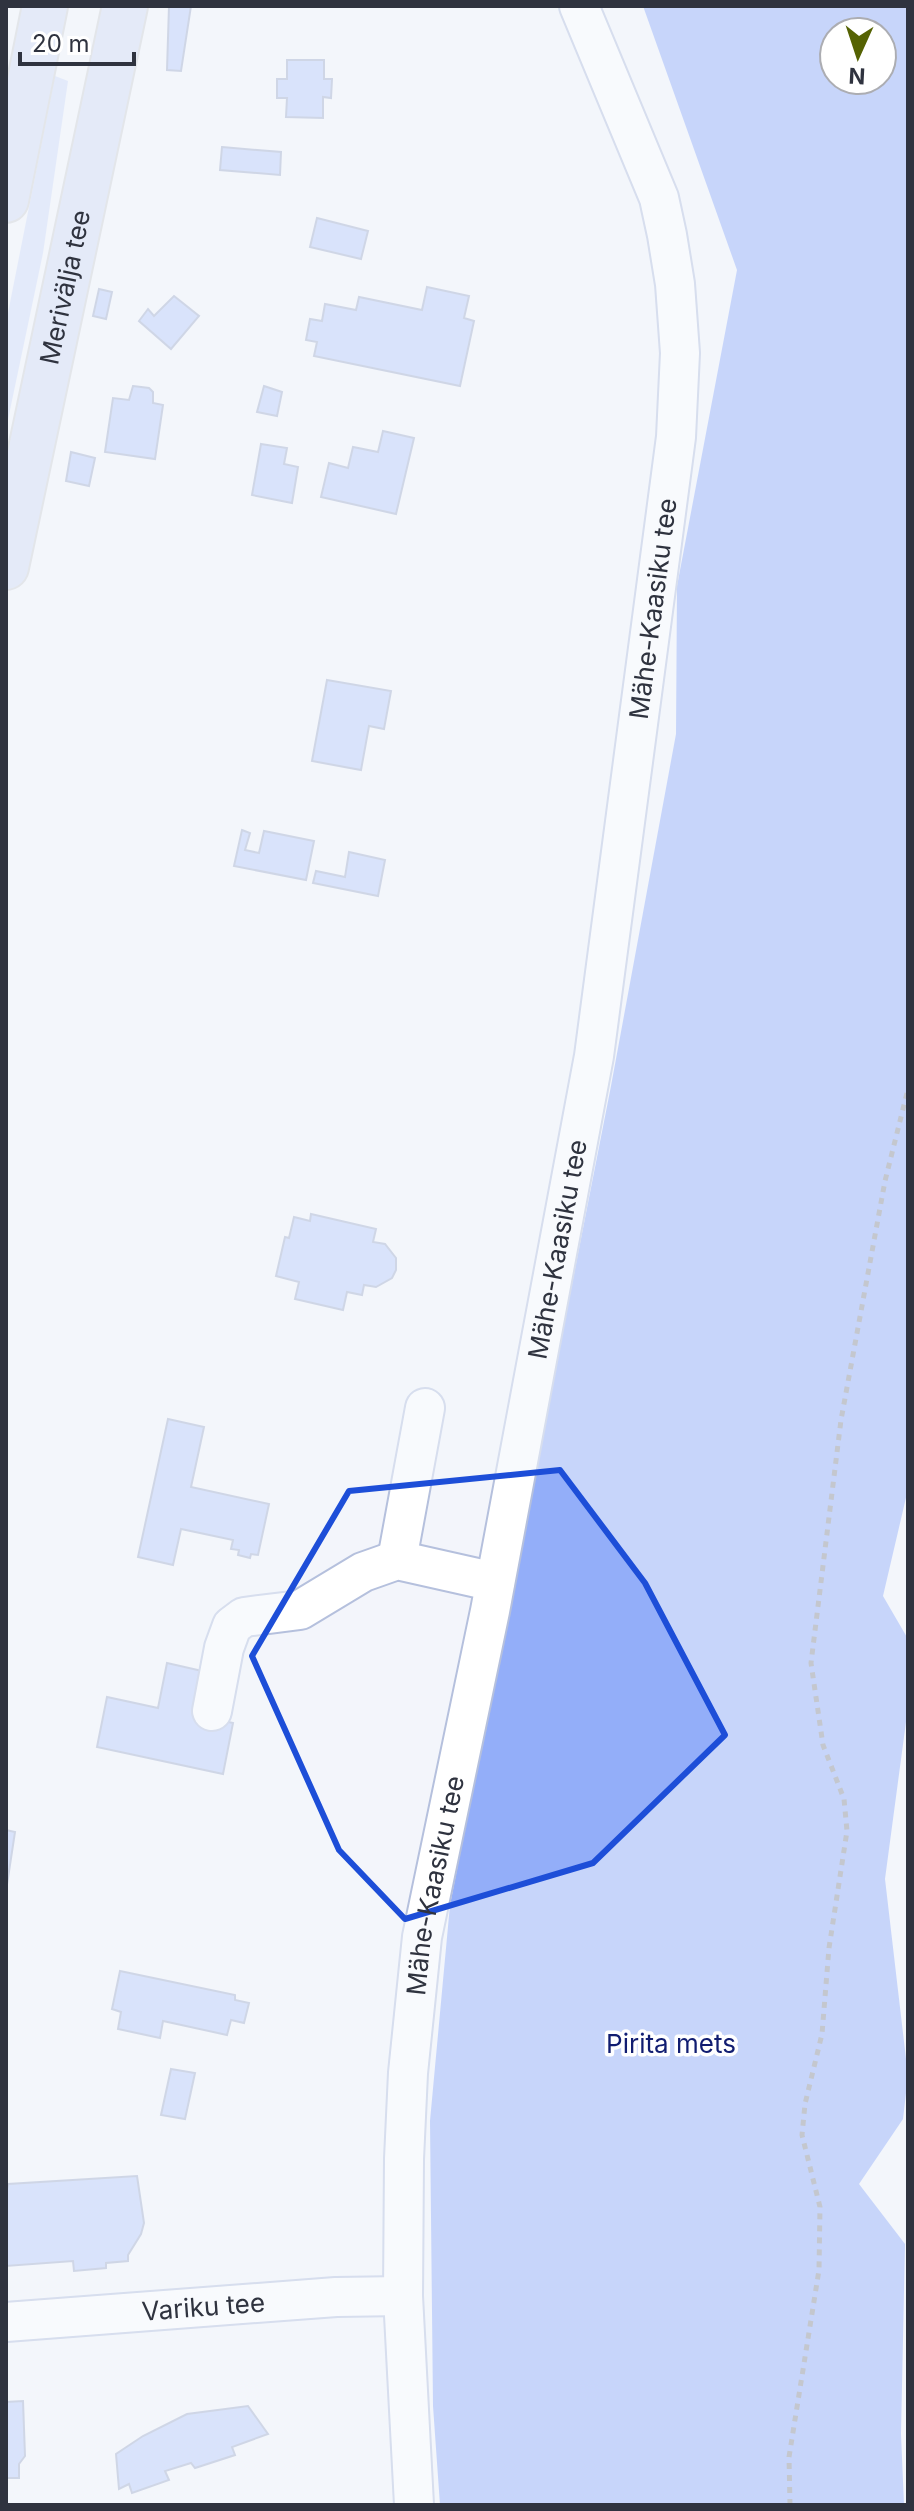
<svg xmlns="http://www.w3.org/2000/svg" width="914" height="2511" viewBox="0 0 914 2511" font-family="Inter,sans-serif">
	<rect width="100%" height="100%" fill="#f3f5fb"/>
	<!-- green -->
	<path fill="#d1dcf8" d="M55 76 68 81 43 253 6 429V323Z"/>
	<!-- forest -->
	<path fill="#93aef9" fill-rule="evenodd" d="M643 6H908V1489L883 1596 908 1639V1707L885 1879 908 2076 903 2119 859 2184 905 2244 901 2434 904 2505H440L433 2406 430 2121 450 1905 611 1086 676 734 677 586 737 270ZM834 32H882V80H834Z"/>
	<!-- building -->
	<g fill="#baccfa" stroke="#a5b0cc" stroke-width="2">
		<path d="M169 6H191L181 71 167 70Z"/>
		<path d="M287 60H324V79H332L331 98 323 97V118L286 117 287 98H277V79H287Z"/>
		<path d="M222 147 281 152 280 175 220 170Z"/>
		<path d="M317 218 368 231 361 259 310 247Z"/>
		<path d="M427 287 469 296 464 318 474 321 460 386 314 356 317 342 306 340 310 319 322 321 325 304 356 310 359 297 422 310Z"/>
		<path d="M99 289 112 292 106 319 93 316Z"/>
		<path d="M174 296 199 316 171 349 139 321 148 309 154 316Z"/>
		<path d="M133 386 149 388 153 392V403L163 405 155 459 105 452 113 398 129 400Z"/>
		<path d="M264 386 282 392 277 416 257 412Z"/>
		<path d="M383 431 414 438 396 514 321 497 329 463 348 468 353 447 378 452Z"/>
		<path d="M261 444 287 448 284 464 298 467 292 503 252 495Z"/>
		<path d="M71 452 95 458 89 486 66 481Z"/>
		<path d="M327 680 391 691 384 729 369 726 361 770 312 761Z"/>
		<path d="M242 830 250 833 245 850 259 853 264 831 314 841 306 880 234 866Z"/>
		<path d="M349 852 385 860 378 896 313 883 316 871 345 877Z"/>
		<path d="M311 1214 376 1229 373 1242 385 1244 396 1258V1270L392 1278 376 1287 364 1285 362 1295 347 1292 343 1310 295 1299 299 1282 276 1276 285 1237 289 1238 294 1217 310 1221Z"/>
		<path d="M168 1419 204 1427 191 1487 269 1504 258 1555 251 1554 250 1558 238 1555 239 1550 231 1549 233 1540 181 1529 173 1565 138 1557Z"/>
		<path d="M167 1663 211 1673 202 1716 233 1723 223 1774 97 1747 107 1697 158 1708Z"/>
		<path d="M6 1830 15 1832 6 1891Z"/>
		<path d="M120 1971 235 1995V2000L249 2003 244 2023 231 2020 227 2035 163 2021 160 2038 118 2029 121 2012 112 2009Z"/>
		<path d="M171 2069 195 2073 185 2119 161 2115Z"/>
		<path d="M137 2176 144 2223 141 2234 128 2255V2261L106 2263V2268L74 2271 73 2261 6 2266V2194L8 2184Z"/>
		<path d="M23 2401 25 2456 19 2464V2478H6V2402Z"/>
		<path d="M248 2406 268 2434 232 2447 235 2455 195 2468 191 2463 165 2471 169 2480 132 2493 129 2484 119 2489 116 2454 143 2436 187 2414Z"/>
	</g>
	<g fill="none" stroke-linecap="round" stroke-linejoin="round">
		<!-- minor casing -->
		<g stroke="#b5c0dd" stroke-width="42">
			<g id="minor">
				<path d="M397 1560 425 1408"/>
				<path d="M212 1711 224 1648 232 1626 244 1617 300 1610 363 1572 397 1560 495 1582"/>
				<path id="s1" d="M6 2322 336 2297 403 2296"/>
				<path id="s2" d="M414 2505 403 2296 404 2159 408 2073 422 1937 490 1611 594 1056 676 437 680 353 675 284 667 235 659 198 579 6"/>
			</g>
		</g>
		<!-- major casing -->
		<g stroke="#d1d2d5" stroke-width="48">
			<g id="major">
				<path d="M6 200 45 6"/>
				<path id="s3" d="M6 567 125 6"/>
			</g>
		</g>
		<!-- path -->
		<path stroke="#8c8f98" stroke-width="5" stroke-dasharray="6 6" stroke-linecap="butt" d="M790 2505 789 2457 819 2270 820 2207 802 2135 805 2104 822 2034 829 1948 847 1831 844 1799 823 1745 811 1663 841 1420 885 1181 908 1089"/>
		<!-- minor -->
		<use href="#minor" stroke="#fff" stroke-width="38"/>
		<!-- major -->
		<use href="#major" stroke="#d3dcf4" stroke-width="44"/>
	</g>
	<!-- marked area -->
	<path d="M0 0H914V2511H0ZM560 1470 645 1583 725 1735 593 1863 405 1919 339 1850 252 1656 349 1491Z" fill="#f3f5fb" fill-opacity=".55" fill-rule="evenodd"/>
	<path fill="none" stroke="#1d4ed8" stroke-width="6" stroke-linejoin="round" d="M560 1470 645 1583 725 1735 593 1863 405 1919 339 1850 252 1656 349 1491Z"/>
	<g text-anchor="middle" stroke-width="7" stroke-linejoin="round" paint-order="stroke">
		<!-- street labels -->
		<g font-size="26" fill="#2f333f" stroke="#fff">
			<text dy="9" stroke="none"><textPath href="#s3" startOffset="286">Merivälja tee</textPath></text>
			<text dy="9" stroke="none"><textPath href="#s2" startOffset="1918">Mähe-Kaasiku tee</textPath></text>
			<text dy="9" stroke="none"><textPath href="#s2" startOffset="1270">Mähe-Kaasiku tee</textPath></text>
			<text dy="9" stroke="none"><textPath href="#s2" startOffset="622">Mähe-Kaasiku tee</textPath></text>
			<text dy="9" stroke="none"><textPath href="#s1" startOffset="198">Variku tee</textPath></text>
		</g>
		<!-- park labels -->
		<g font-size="26" fill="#111d71" stroke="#fff">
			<text x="671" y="2053">Pirita mets</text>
		</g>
	</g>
	<!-- border -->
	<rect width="914" height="2511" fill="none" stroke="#2f333f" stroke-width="16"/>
	<!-- north arrow -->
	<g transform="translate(858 56) rotate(183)"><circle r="38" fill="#ffffff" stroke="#acadb2" stroke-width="2"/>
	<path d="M0-6L14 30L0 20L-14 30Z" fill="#556203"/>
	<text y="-12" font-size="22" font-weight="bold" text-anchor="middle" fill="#2f333f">N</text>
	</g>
	<!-- scale -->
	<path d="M20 52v12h114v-12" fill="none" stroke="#2f333f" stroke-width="4"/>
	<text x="32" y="52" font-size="24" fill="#2f333f" stroke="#ffffff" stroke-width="6" paint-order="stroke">20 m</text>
</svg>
